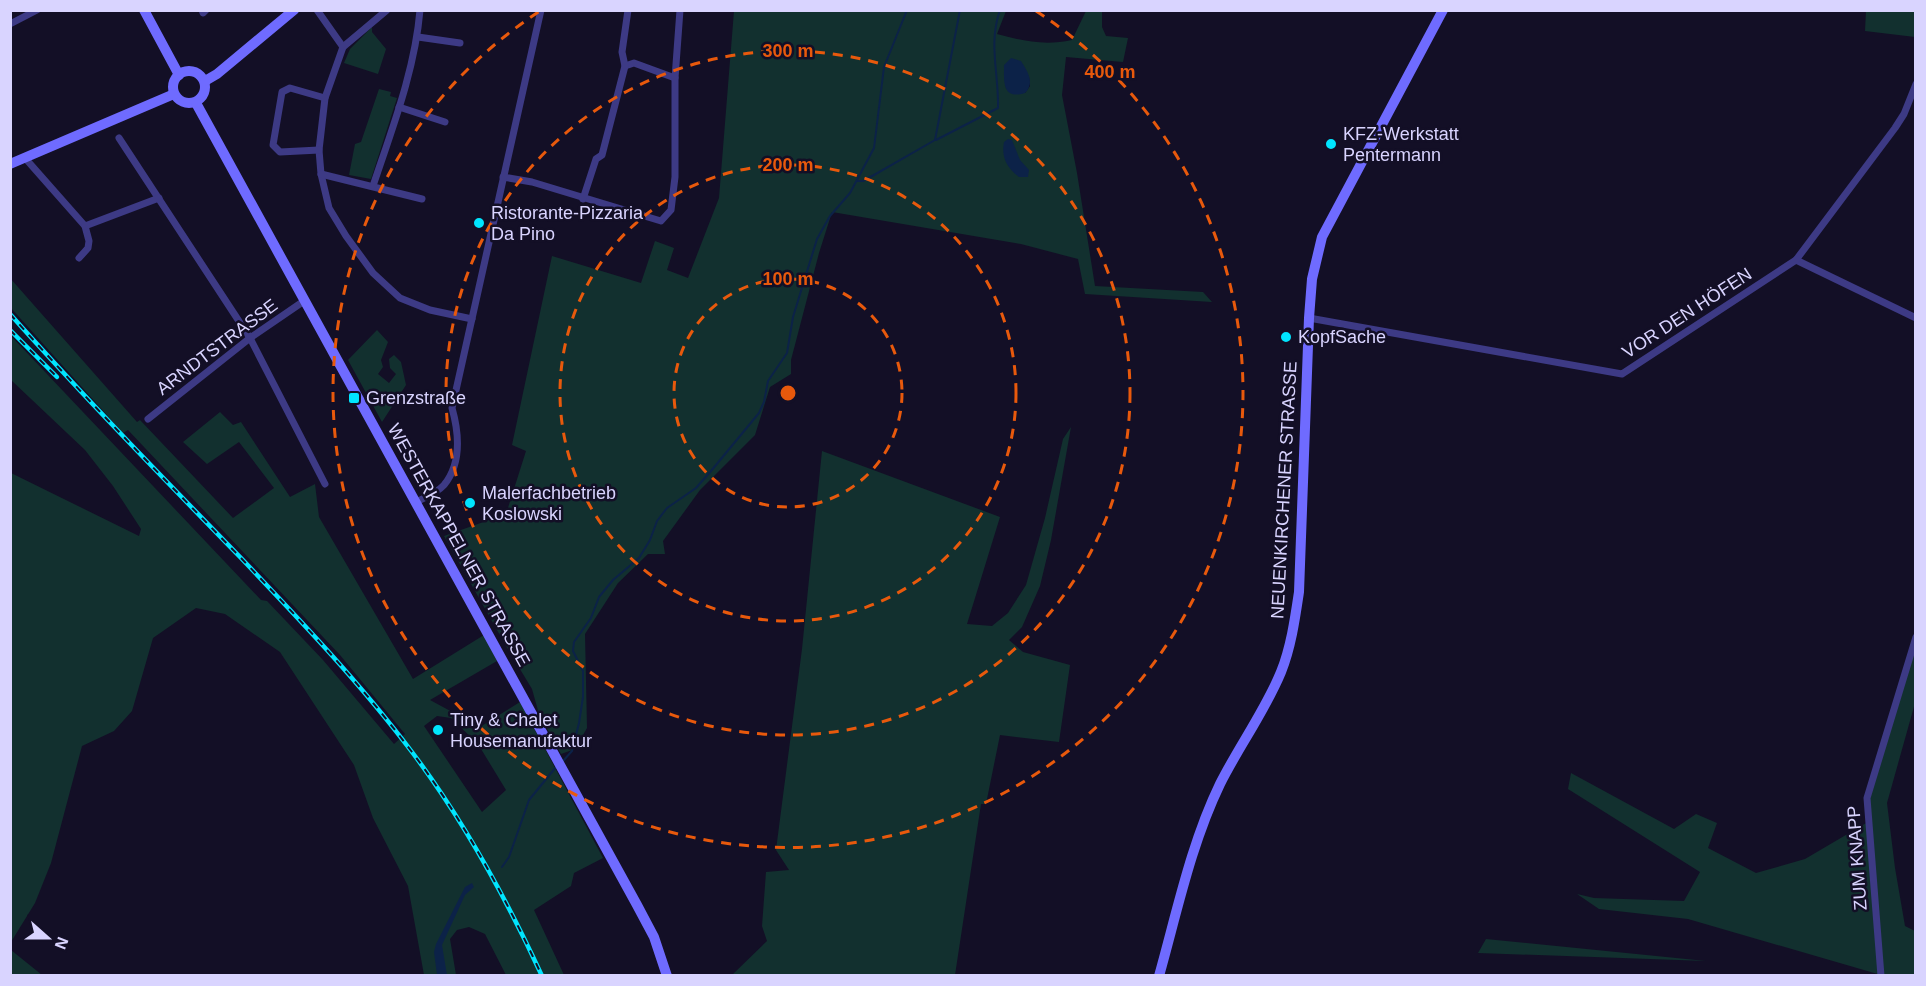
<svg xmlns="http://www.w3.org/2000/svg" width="1926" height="986" viewBox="0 0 1926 986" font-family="Helvetica,sans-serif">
	<rect width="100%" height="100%" fill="#130f26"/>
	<!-- green -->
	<g fill="#12302f" fill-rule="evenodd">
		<path d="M734 11H1006L997 34C1022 41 1045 46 1072 40L1086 11H1102V27L1106 36 1128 38 1123 62 1066 57 1062 95 1077 173 1095 286 1203 292 1212 302 1085 294 1078 259 1021 244 832 212 819 253 791 360V374L770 387 755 435 700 490 663 541 665 554H648L618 583 585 634 587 728 575 749 561 754 539 714 532 689 506 646 444 536 506 514 526 451 512 445 552 256 641 283 655 241 674 248 667 270 688 278 719 198ZM1004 69 1029 77 1030 86 1025 93 1006 88Z"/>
		<path d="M1866 11H1915V37L1865 31Z"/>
		<path d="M372 27V32L386 49 378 74 344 63 350 49Z"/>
		<path d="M379 89 391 92 390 96 397 98 371 179 349 175 355 144 361 142Z"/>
		<path d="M10 278 137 422 140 420 233 518 274 488 239 442 207 464 183 442 220 412 233 425 241 422 290 497 315 484 319 517 413 679 484 635 497 661 430 700 480 727 520 702 603 858 574 873 571 886 534 910 564 975H506L485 934 469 927 457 930 450 939 456 975H424L408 886 373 818 354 765 280 652 225 614 196 608 153 638 132 711 114 731 82 746 51 863 35 903 11 942V473L139 536 141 529 113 486 85 450 11 380V336L261 600 267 601 323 660 394 744 405 734 340 655 128 430 123 433 11 308ZM437 716 451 718 478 744 506 790 482 812 424 726Z"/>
		<path d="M377 330 388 342 381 360 383 367 378 374 389 383 396 374 390 368 389 359 394 355 401 362 406 385 382 422 348 360Z"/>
		<path d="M1071 427 1051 540 1040 586 1022 627 1009 640 1023 652 1070 665 1059 742 1000 735 986 804H981L955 975H732L767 941 762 926 766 872 789 870 776 850 802 649 822 451 1000 517 967 624 992 626 1008 613 1026 585 1045 518 1063 439Z"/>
		<path d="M1915 637V703L1887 803 1895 868 1905 926 1915 931V975H1881L1688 919 1599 909 1577 894 1594 898 1684 901 1700 872 1568 789 1571 773 1674 829 1696 814 1717 823 1708 848 1756 873 1805 859 1868 822 1867 798Z"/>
		<path d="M1486 939 1706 961 1478 953Z"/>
		<path d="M10 950H11L42 975H11Z"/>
	</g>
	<!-- water -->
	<g fill="#0c2248">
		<path d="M1011 58 1021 61C1028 72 1035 83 1025 93 1002 100 1004 82 1004 65Z"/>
		<path d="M1008 139 1012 140 1020 160 1029 170 1028 177H1019C1007 168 1001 157 1004 142Z"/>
		<path d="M472 883 474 887 465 895 442 945 447 975H437L434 952 436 944 465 887Z"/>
	</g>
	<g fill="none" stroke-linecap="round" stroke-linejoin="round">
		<!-- stream -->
		<g stroke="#0c2248" stroke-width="2">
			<path d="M936 140 998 108C999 74 988 44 1000 10"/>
			<path d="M857 181H863L874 175 935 140 960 10"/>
			<path d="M563 761 572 751 579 723 583 697V671L573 651 574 642 591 618 599 597 613 580 639 558 650 540 657 521 667 508 696 488 711 471 759 413 764 402 768 381 787 353 793 317 817 239 830 216 850 193 874 148 884 67 907 10"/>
			<path d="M502 867 509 857 529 800 556 767"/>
		</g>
		<!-- street -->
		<g stroke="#3d3a85" stroke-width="7">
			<path d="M202 10 203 13 206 10"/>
			<path d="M317 10 343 47"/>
			<path d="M387 10 343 47 325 98 319 150 321 174 329 208 346 236 373 273 400 298 430 310 472 319"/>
			<path d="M10 24 37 10"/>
			<path d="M418 37 460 43"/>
			<path d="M625 66 634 63 675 78"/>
			<path d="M399 107 445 122"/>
			<path d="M119 138 250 338 325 484"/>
			<path d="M319 150 280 152 273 145 282 92 290 88 325 98"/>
			<path d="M25 158 85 226 89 241 88 248 79 258"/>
			<path d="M321 174 422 199"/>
			<path d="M503 177 532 182 661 221 671 210 675 177V78L680 10"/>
			<path d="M373 186C392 129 415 70 420 10"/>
			<path d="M583 199 596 159 602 155 625 66 622 52 628 10"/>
			<path d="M85 226 159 198"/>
			<path d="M1796 260 1916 318"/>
			<path d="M1309 318 1622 374 1796 260 1895 128 1904 114 1916 84"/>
			<path d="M148 419 250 338 304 301"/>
			<path d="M416 502C424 498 437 493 444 485 462 463 459 433 452 408L541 10"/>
			<path d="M1881 976 1867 798 1916 637"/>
		</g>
		<!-- secondary -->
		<g stroke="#6f6bff" stroke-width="10">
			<path d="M144 10 179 75"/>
			<circle cx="189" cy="87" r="16"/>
			<path d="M205 81 217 74 294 10"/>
			<path d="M196 103 637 905 654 937 667 976"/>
			<path d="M10 164 174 94"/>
			<path d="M1159 976C1177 912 1191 844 1220 784 1239 746 1265 711 1281 672 1291 647 1295 619 1299 592L1309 318 1312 279 1322 237 1443 10"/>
		</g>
		<!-- rail casing -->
		<g stroke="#00e5ff" stroke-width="4.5">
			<g id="rail">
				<path d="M10 314C85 398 163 478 241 558 301 621 360 683 412 752 464 821 506 898 542 976"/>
				<path d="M10 330 57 377"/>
			</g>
		</g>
		<!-- rail -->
		<use href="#rail" stroke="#130f26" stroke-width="2" stroke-dasharray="7" stroke-linecap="butt"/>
	</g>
	<!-- distance rings -->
	<g fill="none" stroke="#e8590c" stroke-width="3" stroke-dasharray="10 8">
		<circle cx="788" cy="393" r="114"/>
		<circle cx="788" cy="393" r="228"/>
		<circle cx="788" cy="393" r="342"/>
		<path d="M1036 11A455 455 0 1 1 540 11"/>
	</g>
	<!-- markers -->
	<g fill="#00e5ff" stroke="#130f26" stroke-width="2">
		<circle cx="1331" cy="144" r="6"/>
		<circle cx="479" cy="223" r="6"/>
		<circle cx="1286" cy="337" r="6"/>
		<rect x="348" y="392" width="12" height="12" rx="3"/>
		<circle cx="470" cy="503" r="6"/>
		<circle cx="438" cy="730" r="6"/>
	</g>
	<g text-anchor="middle" stroke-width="5" stroke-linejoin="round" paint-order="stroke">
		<!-- poi labels -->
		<g font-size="18" fill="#d9d4ff" stroke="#130f26" text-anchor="start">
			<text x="1343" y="140">KFZ-Werkstatt<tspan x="1343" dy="21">Pentermann</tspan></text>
			<text x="491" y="219">Ristorante-Pizzaria<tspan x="491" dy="21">Da Pino</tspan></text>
			<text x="1298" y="343">KopfSache</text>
			<text x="366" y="404">Grenzstraße</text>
			<text x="482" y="499">Malerfachbetrieb<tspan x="482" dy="21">Koslowski</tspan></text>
			<text x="450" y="726">Tiny &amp; Chalet<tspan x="450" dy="21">Housemanufaktur</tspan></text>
		</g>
		<!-- street labels -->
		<g font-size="18" fill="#d9d4ff" stroke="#130f26">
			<text transform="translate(1687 313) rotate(-33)" y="6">VOR DEN HÖFEN</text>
			<text transform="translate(217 347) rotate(-37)" y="6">ARNDTSTRASSE</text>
			<text transform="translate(1284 490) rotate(-87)" y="6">NEUENKIRCHENER STRASSE</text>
			<text transform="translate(459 545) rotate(61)" y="6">WESTERKAPPELNER STRASSE</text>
			<text transform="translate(1857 858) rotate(-94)" y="6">ZUM KNAPP</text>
		</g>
	</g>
	<circle cx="788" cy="393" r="9" fill="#e8590c" stroke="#130f26" stroke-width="3"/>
	<g font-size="18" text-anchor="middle" font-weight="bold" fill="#e8590c" stroke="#130f26" stroke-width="5" stroke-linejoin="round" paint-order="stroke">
		<text x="788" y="57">300 m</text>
		<text x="1110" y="78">400 m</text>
		<text x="788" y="171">200 m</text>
		<text x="788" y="285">100 m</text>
	</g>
	<!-- border -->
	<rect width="1926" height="986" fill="none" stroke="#d9d4ff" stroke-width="24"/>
	<!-- north arrow -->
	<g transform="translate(48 938) rotate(111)" stroke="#130f26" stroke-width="4.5" paint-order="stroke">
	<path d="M0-4.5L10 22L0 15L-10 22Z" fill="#d9d4ff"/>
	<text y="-9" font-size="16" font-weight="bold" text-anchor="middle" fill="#d9d4ff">N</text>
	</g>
</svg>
